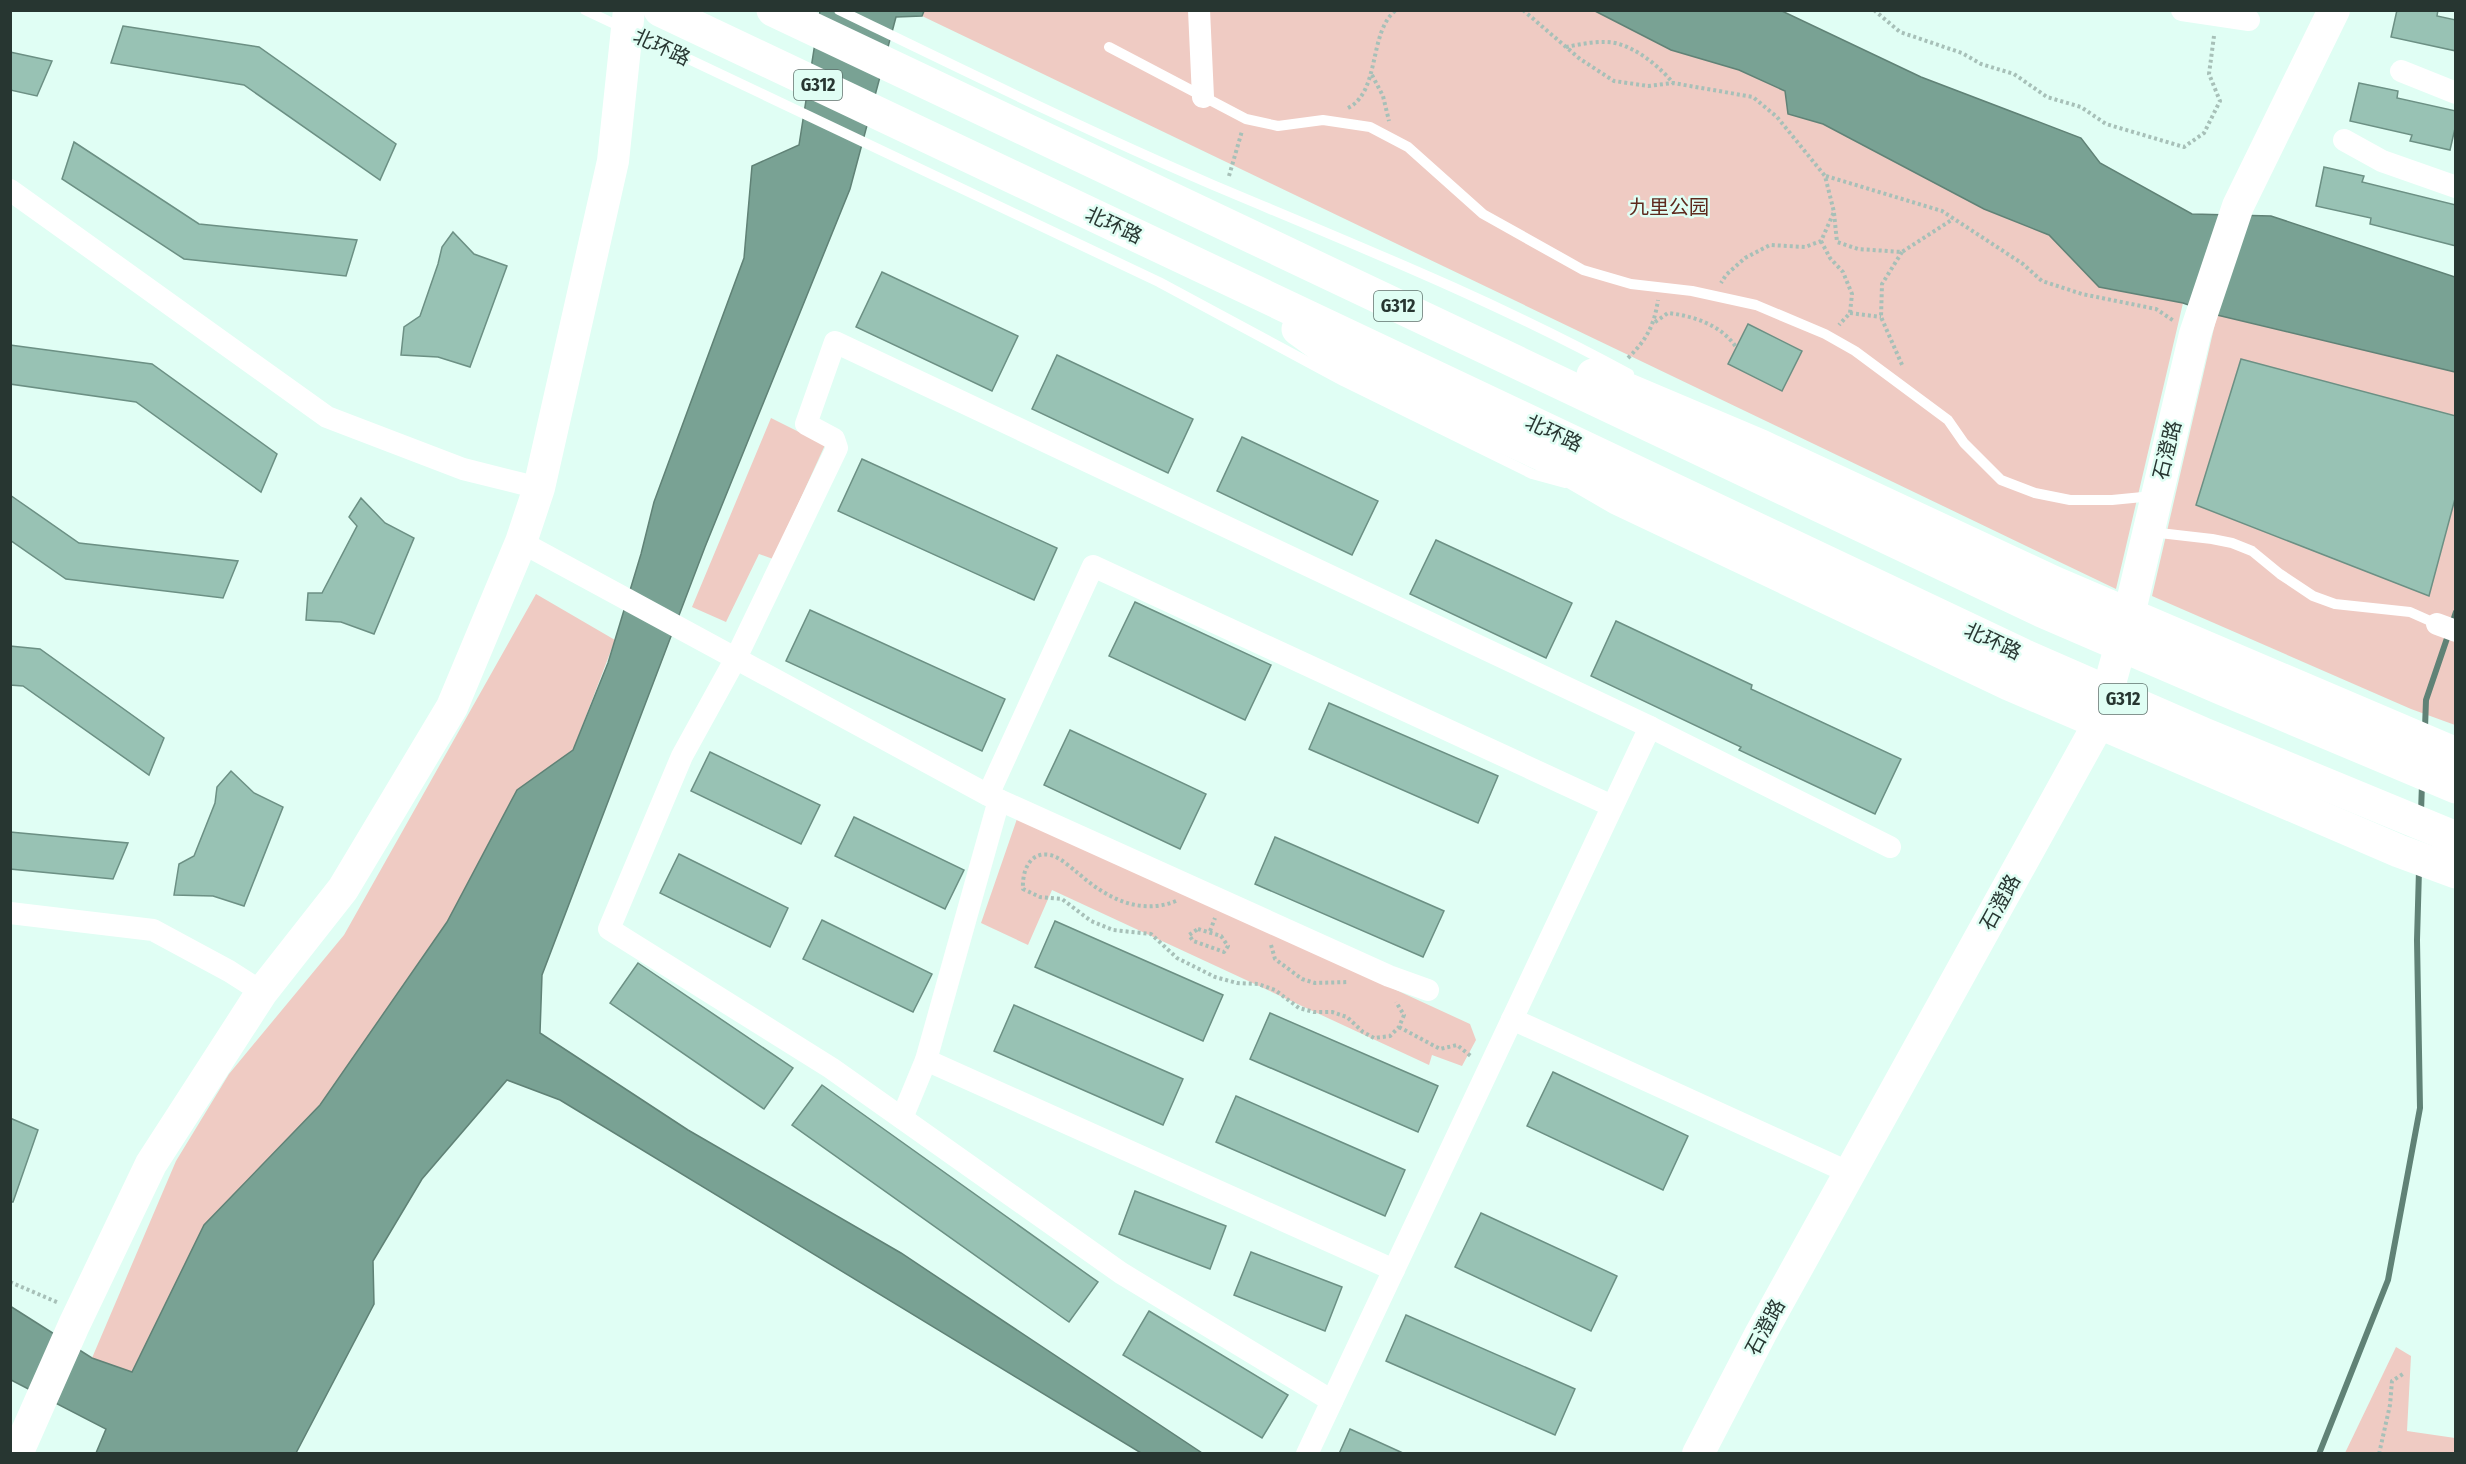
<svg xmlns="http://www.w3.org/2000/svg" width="2466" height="1464" viewBox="0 0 2466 1464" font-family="'Fira Sans Condensed','Noto Sans SC',sans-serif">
	<rect width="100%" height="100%" fill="#e0fef4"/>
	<!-- green -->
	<g fill="#efcbc3">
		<path d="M924 10 1595 11 1671 50 1739 70 1785 91 1788 114 1823 124 1984 209 2049 235 2099 287 2183 303 2116 589 922 16Z"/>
		<path d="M2217 315 2455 372V725L2411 709 2152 596Z"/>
		<path d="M771 418 825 445 773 559 759 554 726 622 692 607Z"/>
		<path d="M536 594 615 640 573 750 517 790 447 922 320 1105 204 1225 132 1373 92 1358 176 1161 229 1074 344 935Z"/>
		<path d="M1018 816 1470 1024 1476 1040 1462 1066 1432 1055 1429 1065 1052 890 1028 945 981 923Z"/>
		<path d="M2396 1347 2411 1356 2407 1431 2455 1438V1453H2345Z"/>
	</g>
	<!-- water -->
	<g fill="#79a294" stroke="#608276" stroke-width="1.5">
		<path d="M820 11H924L922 16 896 17 850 189 705 547 542 975 540 1033 688 1130 901 1253 1202 1453H1141L560 1100 507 1080 422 1179 373 1261 374 1304 296 1453H96L106 1429 11 1380 10 1306 92 1358 132 1372 204 1225 320 1105 447 922 517 790 573 750 608 663 641 554 654 502 744 258 752 166 799 145Z"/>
		<path d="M1595 11H1782L1921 77 2081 138 2100 163 2192 214 2271 216 2455 277V372L2217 315 2183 303 2099 287 2049 235 1984 209 1823 124 1788 114 1785 91 1739 70 1671 50Z"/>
	</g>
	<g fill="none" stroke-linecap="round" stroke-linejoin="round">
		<!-- stream -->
		<g stroke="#608276" stroke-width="6">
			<path d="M2425 728 2426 700 2456 612"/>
			<path d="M2421 812 2422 784"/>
			<path d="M2319 1454 2388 1280 2420 1108 2417 940 2419 870"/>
		</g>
	</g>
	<!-- building -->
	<g fill="#98c2b4" stroke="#6c9084" stroke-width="1.5">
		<path d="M2397 10H2438L2437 16 2456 20V51L2391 37Z"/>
		<path d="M123 26 259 47 396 144 380 180 244 85 111 63Z"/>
		<path d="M10 52 52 61 37 96 10 90Z"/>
		<path d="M2359 83 2398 91 2397 98 2456 111V124L2450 150 2410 141 2412 135 2350 121Z"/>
		<path d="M74 142 199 224 357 240 346 276 184 259 62 179Z"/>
		<path d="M2324 167 2364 176 2362 182 2456 205V246L2370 224 2371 218 2316 206Z"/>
		<path d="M453 232 474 254 507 266 470 367 438 357 401 355 404 327 420 316 438 264 442 247Z"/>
		<path d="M882 272 1018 336 992 391 856 327Z"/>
		<path d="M1748 324 1802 351 1782 391 1728 364Z"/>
		<path d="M10 345 152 364 277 454 261 492 136 402 10 384Z"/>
		<path d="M1057 355 1193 419 1168 473 1032 409Z"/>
		<path d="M2241 359 2456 416V495L2429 596 2196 505Z"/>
		<path d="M1242 437 1378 501 1352 555 1217 491Z"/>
		<path d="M862 459 1057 548 1034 600 838 511Z"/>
		<path d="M10 495 79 543 238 561 223 598 66 579 10 540Z"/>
		<path d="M361 498 385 523 414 538 374 634 341 622 306 620 308 593H322L357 526 349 517Z"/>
		<path d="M1436 540 1572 603 1546 658 1410 594Z"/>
		<path d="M1135 602 1271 665 1245 720 1109 656Z"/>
		<path d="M810 610 1005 699 982 751 786 661Z"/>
		<path d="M1616 621 1752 685 1751 689 1901 759 1875 814 1739 750 1741 747 1591 676Z"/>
		<path d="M10 646 40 649 164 738 149 775 23 686 10 685Z"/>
		<path d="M1329 703 1498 776 1478 823 1309 749Z"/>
		<path d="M1070 730 1206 794 1180 849 1044 785Z"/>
		<path d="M710 752 820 805 801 844 691 791Z"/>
		<path d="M231 771 254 793 283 807 244 906 213 896 174 895 179 864 194 856 215 803 217 787Z"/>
		<path d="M854 817 964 870 945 909 835 856Z"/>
		<path d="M10 832 128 843 113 879 10 869Z"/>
		<path d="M1275 837 1444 911 1423 957 1255 884Z"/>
		<path d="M679 854 788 908 770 947 660 893Z"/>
		<path d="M822 920 932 974 913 1012 803 959Z"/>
		<path d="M1055 921 1223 995 1203 1041 1035 967Z"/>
		<path d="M638 963 793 1068 764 1109 610 1003Z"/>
		<path d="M1014 1005 1183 1079 1163 1125 994 1051Z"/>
		<path d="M1270 1013 1438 1086 1418 1132 1250 1059Z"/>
		<path d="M1553 1072 1688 1136 1663 1190 1527 1126Z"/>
		<path d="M822 1085 1098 1282 1069 1322 792 1125Z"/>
		<path d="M1236 1096 1405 1170 1385 1216 1216 1142Z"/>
		<path d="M10 1118 38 1130 13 1202H10Z"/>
		<path d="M1135 1191 1226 1226 1210 1269 1119 1234Z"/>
		<path d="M1481 1213 1617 1276 1591 1331 1455 1267Z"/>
		<path d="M1251 1252 1342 1287 1325 1331 1234 1295Z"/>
		<path d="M1149 1311 1288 1395 1262 1438 1123 1355Z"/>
		<path d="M1406 1315 1575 1389 1555 1435 1386 1361Z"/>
		<path d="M1350 1429 1405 1454H1339Z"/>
	</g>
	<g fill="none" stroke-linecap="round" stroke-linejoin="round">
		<!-- path -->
		<g stroke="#a7c0b8" stroke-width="4" stroke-dasharray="3 3" stroke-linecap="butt">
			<path d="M1523 10 1580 59 1614 81 1648 86 1673 83 1753 97 1777 117 1825 176 1834 212 1821 241 1805 247 1770 245 1745 258 1726 275 1721 283"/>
			<path d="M1874 10 1900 32 1962 53 1981 64 2014 74 2047 97 2081 107 2106 124 2184 147 2204 133 2220 101 2209 74 2214 36"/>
			<path d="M1566 47C1582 44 1603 39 1619 44 1639 50 1660 67 1673 83"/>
			<path d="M1372 75 1383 96 1389 121"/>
			<path d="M1348 108C1381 91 1368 32 1396 10"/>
			<path d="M1229 176 1242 131"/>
			<path d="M1826 176 1942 211 2023 264 2042 281 2082 294 2156 309 2174 321"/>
			<path d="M1834 213 1837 242 1858 249 1902 252 1953 219"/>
			<path d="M1821 241 1830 258 1843 272 1852 294 1850 313 1839 325"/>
			<path d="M1902 252 1882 284 1881 317 1903 367"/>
			<path d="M1850 313 1881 317"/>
			<path d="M1655 322 1668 313C1694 316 1721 325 1736 347"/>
			<path d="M1628 358C1647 339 1654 326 1658 300"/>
			<path d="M1176 901C1139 916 1105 897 1078 873 1070 867 1060 857 1050 855 1029 851 1022 872 1023 889L1040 897 1062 899 1091 921 1113 930 1151 934 1177 958 1215 977 1237 983 1258 984 1275 990 1299 1008 1314 1012H1332L1347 1017 1363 1032 1374 1038 1390 1036 1399 1027 1404 1015 1396 1002"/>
			<path d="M1198 929 1221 936 1228 946 1224 952 1193 941 1189 935Z"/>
			<path d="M1210 931 1215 918"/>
			<path d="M1271 945 1275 959 1302 979 1315 983 1348 982"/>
			<path d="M1399 1027 1440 1049 1457 1045 1472 1057"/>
			<path d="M10 1282 59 1303"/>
			<path d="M2379 1454 2390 1405 2392 1381 2403 1374"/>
		</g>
		<!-- lane -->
		<g stroke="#fff" stroke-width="10">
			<path d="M585 10 1159 282 1343 381 1532 474 1565 483"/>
			<path d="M839 10C963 70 1087 131 1213 185 1353 244 1496 301 1629 374"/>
			<path d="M1109 47 1246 119 1278 126 1323 120 1370 127 1408 147 1483 214 1583 270 1631 284 1692 291 1756 305 1825 334 1855 351 1948 420 1964 443 2001 480 2035 493 2070 500H2112L2153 496"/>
			<path d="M2151 532 2212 539 2232 543 2252 551 2280 574 2313 596 2335 604 2410 612 2437 624"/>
		</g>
		<!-- street -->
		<g stroke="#fff" stroke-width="22">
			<path d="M1199 10 1203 97"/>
			<path d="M2182 10 2249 20"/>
			<path d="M2401 71 2456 93"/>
			<path d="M2344 140 2382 161 2456 187"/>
			<path d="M10 190 327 417 463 469 539 488"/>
			<path d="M521 542 988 795 1389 976 1428 990"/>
			<path d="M2437 624 2456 631"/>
			<path d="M988 795 1093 566 1612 806"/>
			<path d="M10 913 153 930 229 971 262 992"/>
			<path d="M1512 1019 1850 1173"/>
			<path d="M926 1060 1394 1270"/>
			<path d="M902 1118 926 1060 999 800"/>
			<path d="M1332 1401 1121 1273 831 1068 609 929 682 756 736 658 837 448 834 439 806 424 835 342 1650 727 1890 847"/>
			<path d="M1307 1454 1650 727"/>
		</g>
		<!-- secondary -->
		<g stroke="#fff" stroke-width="32">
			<path d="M17 1454 74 1325 151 1164 262 992 343 889 452 707 521 542 539 488 613 161 629 10"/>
			<path d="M1698 1454 1761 1333 2099 723 2129 615 2195 334 2238 206 2334 10"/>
		</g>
		<!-- highway -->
		<g stroke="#fff" stroke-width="33">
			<path d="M660 10 2023 655 2204 734 2456 838"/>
			<path d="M773 10 2042 611 2223 689 2456 787"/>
			<path d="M1298 329 1348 365 1543 455 1617 498 2009 684 2399 851 2456 872"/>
			<path d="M1593 375 1761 446 2055 583 2456 754"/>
		</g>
	</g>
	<g text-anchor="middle" stroke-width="5" stroke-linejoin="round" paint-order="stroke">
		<!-- shield labels -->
		<g fill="#e0fef4" stroke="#5e726c" stroke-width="1.5">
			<rect x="794" y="70" width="48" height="30" rx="4.5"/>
			<rect x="1374" y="291" width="48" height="30" rx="4.5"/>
			<rect x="2099" y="684" width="48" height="30" rx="4.5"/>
		</g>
		<g font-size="18" font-weight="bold" fill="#273631">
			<text x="818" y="91">G312</text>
			<text x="1398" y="312">G312</text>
			<text x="2123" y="705">G312</text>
		</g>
		<!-- street labels -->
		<g font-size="20" fill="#273631" stroke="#e0fef4">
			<text transform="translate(662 47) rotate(25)" y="7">北环路</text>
			<text transform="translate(1114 225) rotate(25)" y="7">北环路</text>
			<text transform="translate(1554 433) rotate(25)" y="7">北环路</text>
			<text transform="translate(2167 450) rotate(-76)" y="7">石澄路</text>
			<text transform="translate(1993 641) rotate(25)" y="7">北环路</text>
			<text transform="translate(2000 902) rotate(-61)" y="7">石澄路</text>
			<text transform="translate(1765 1327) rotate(-62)" y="7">石澄路</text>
		</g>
		<!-- park labels -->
		<g font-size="20" fill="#5e2a1e" stroke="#e0fef4">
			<text x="1669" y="214">九里公园</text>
		</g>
	</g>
	<!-- border -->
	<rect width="2466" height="1464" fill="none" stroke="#273631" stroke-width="24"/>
</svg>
